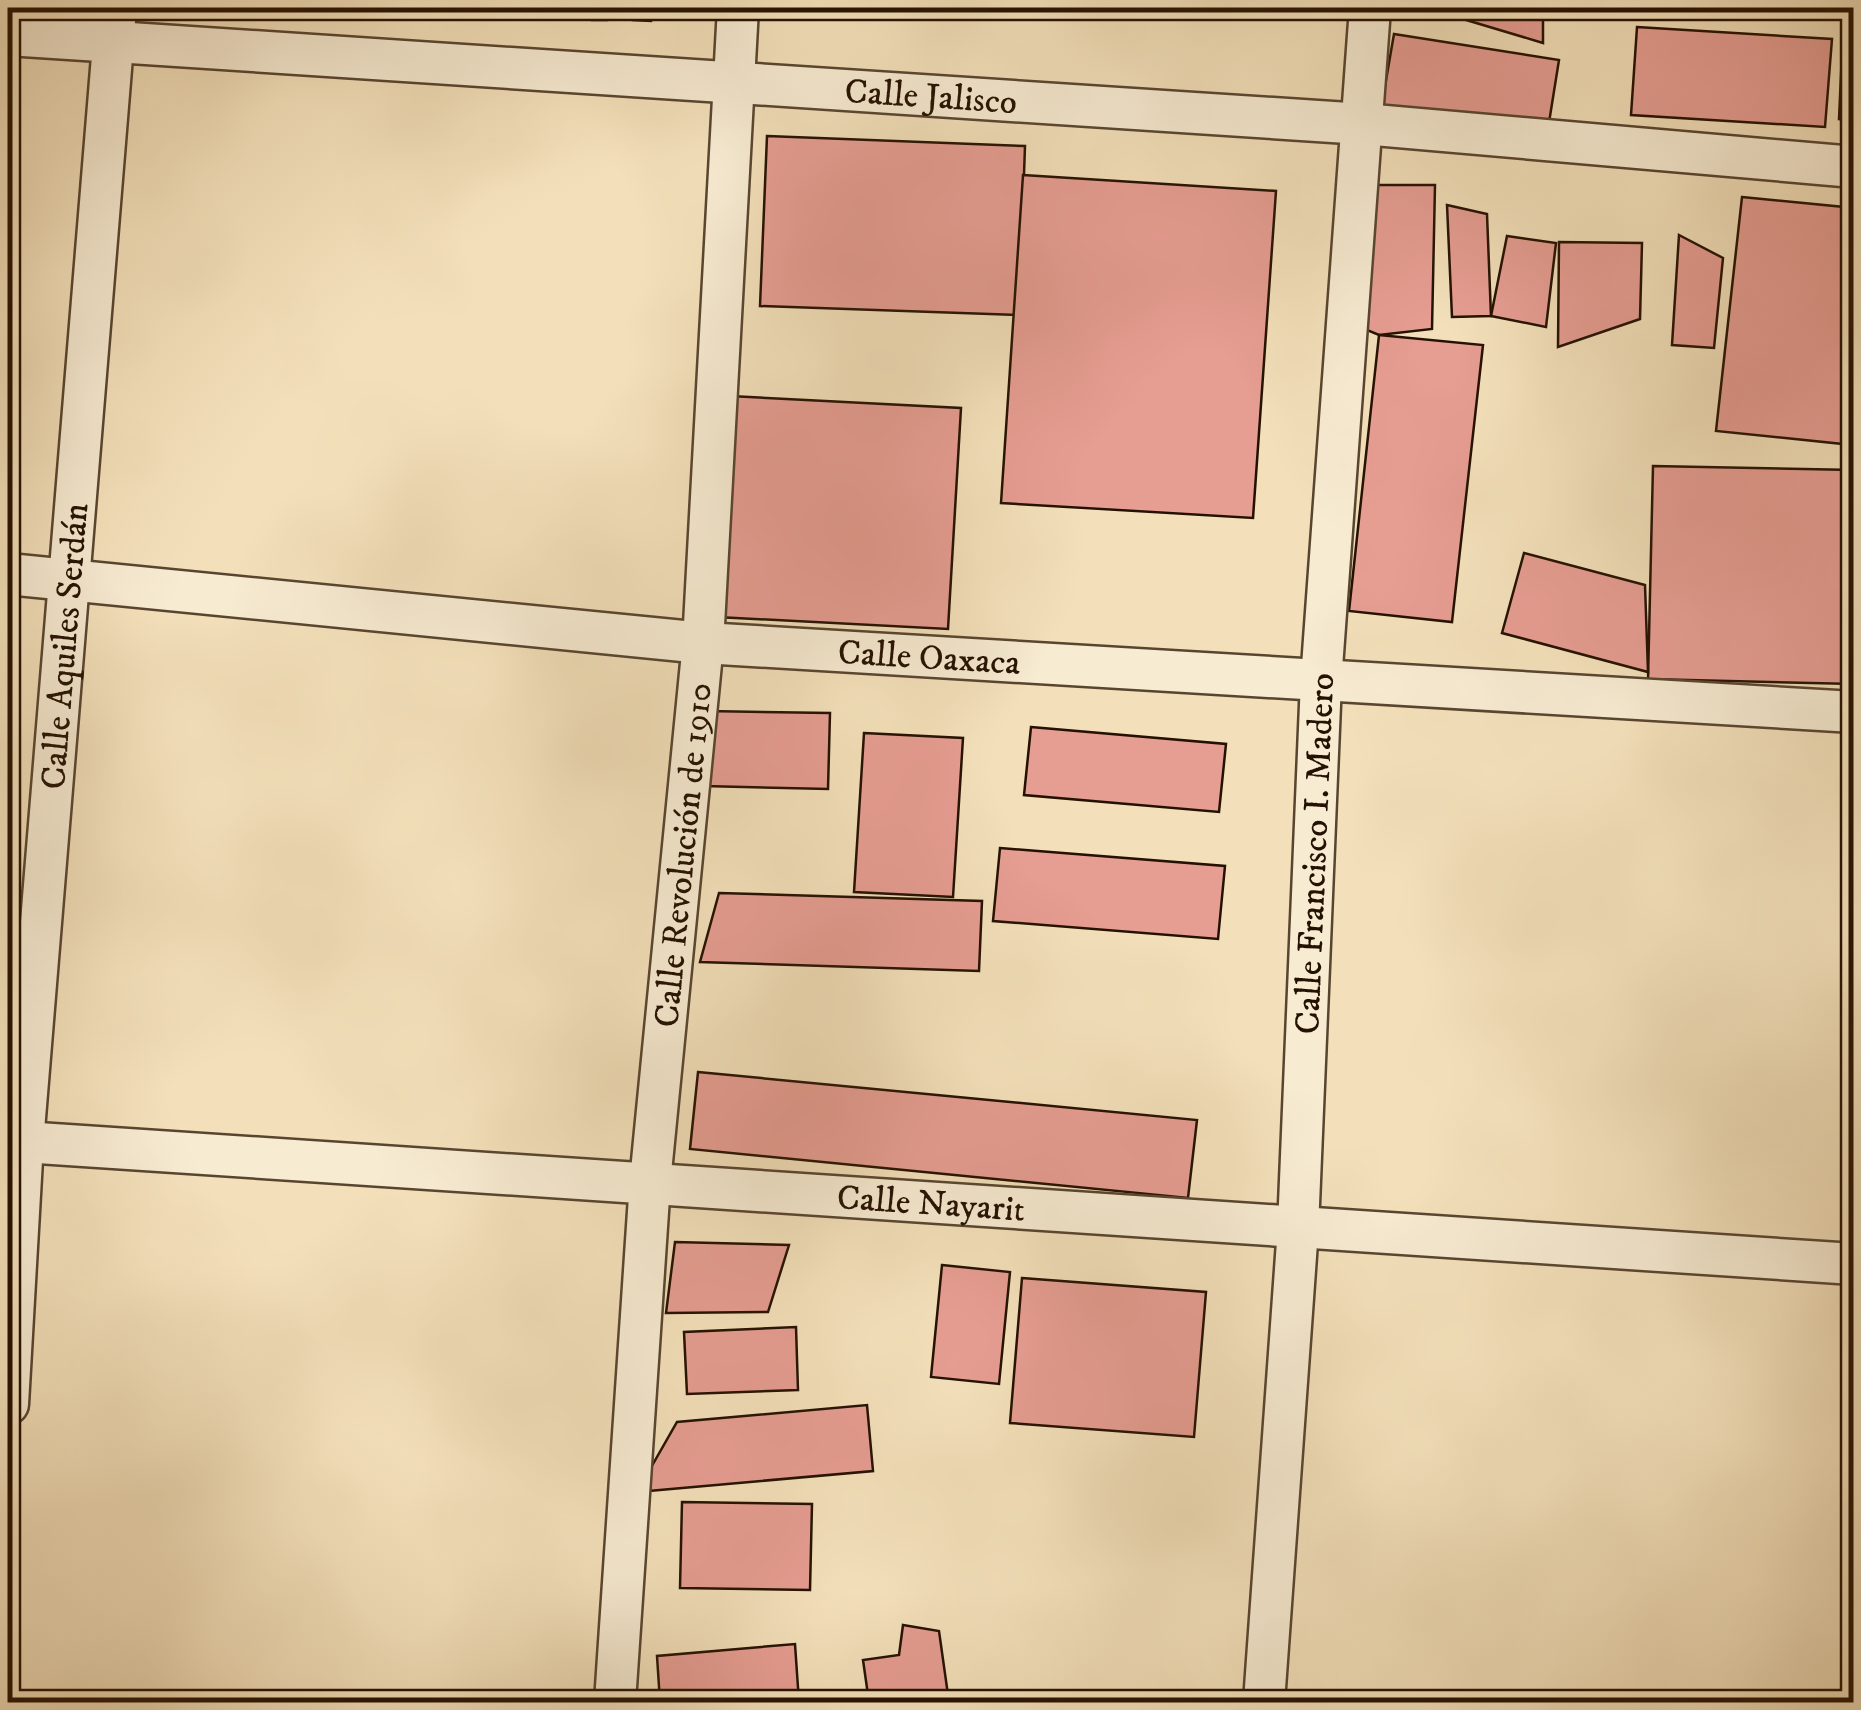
<svg xmlns="http://www.w3.org/2000/svg" width="1861" height="1710" viewBox="0 0 1861 1710" font-family="'IM FELL DW Pica',serif">
	<rect width="100%" height="100%" fill="#f3e0ba"/>
	<filter id="stains"><feTurbulence type="fractalNoise" baseFrequency=".002" numOctaves="4"/><feColorMatrix values="0 0 0 0 .2 0 0 0 0 .09 0 0 0 0 .02 0 0 0 .5 -.17"/></filter>
	<radialGradient id="worn" r=".72"><stop offset=".6" stop-color="#630" stop-opacity="0"/><stop offset="1" stop-color="#630" stop-opacity=".3"/></radialGradient>
	<!-- building -->
	<g fill="#e69d92" stroke="#251102" stroke-width="2.5">
		<path d="M461 8H499L498 19 460 18Z"/>
		<path d="M549 8H564V18H548Z"/>
		<path d="M592 8H608L607 20H592Z"/>
		<path d="M634 8H652L651 21 633 20Z"/>
		<path d="M1426 8H1543V43Z"/>
		<path d="M1844 8H1854V120L1839 119Z"/>
		<path d="M1637 27 1832 39 1825 127 1631 115Z"/>
		<path d="M1394 34 1559 60 1547 135 1381 109Z"/>
		<path d="M767 136 1025 146 1019 315 760 306Z"/>
		<path d="M1023 175 1276 191 1253 518 1001 503Z"/>
		<path d="M1365 185H1435L1432 329 1379 335 1362 328Z"/>
		<path d="M1742 197 1854 208 1853 445 1716 431Z"/>
		<path d="M1447 205 1487 214 1491 316 1452 317Z"/>
		<path d="M1679 235 1723 258 1714 348 1672 345Z"/>
		<path d="M1507 236 1556 243 1546 327 1491 316Z"/>
		<path d="M1559 242 1642 243 1640 319 1558 347Z"/>
		<path d="M1379 335 1483 345 1452 622 1349 611Z"/>
		<path d="M730 396 961 408 948 629 717 617Z"/>
		<path d="M1653 466 1854 470V684L1648 679Z"/>
		<path d="M1524 553 1645 585 1648 672 1502 633Z"/>
		<path d="M706 711 830 713 828 789 704 786Z"/>
		<path d="M1031 727 1226 744 1219 812 1024 795Z"/>
		<path d="M864 733 963 738 953 897 854 892Z"/>
		<path d="M1000 848 1225 866 1218 939 993 921Z"/>
		<path d="M719 893 982 901 979 971 700 962Z"/>
		<path d="M698 1072 1197 1120 1188 1198 690 1149Z"/>
		<path d="M675 1242 789 1245 768 1312 666 1313Z"/>
		<path d="M942 1265 1010 1272 999 1384 931 1377Z"/>
		<path d="M1022 1278 1206 1292 1194 1437 1010 1423Z"/>
		<path d="M796 1327 798 1390 687 1394 684 1332Z"/>
		<path d="M867 1405 873 1471 637 1492 677 1422Z"/>
		<path d="M682 1502 812 1504 810 1590 680 1588Z"/>
		<path d="M903 1625 939 1631 949 1702H869L863 1660 899 1655Z"/>
		<path d="M795 1644 799 1702H660L657 1656Z"/>
	</g>
	<g fill="none" stroke-linecap="round" stroke-linejoin="round">
		<!-- minor casing -->
		<g stroke="#584530" stroke-width="45">
			<g id="minor">
				<path id="s1" d="M8 35 1363 124 1854 167"/>
				<path id="s2" d="M8 574 703 643 1854 712"/>
				<path id="s3" d="M8 1141 1854 1264"/>
				<path id="s4" d="M8 1404 23 1142 116 8"/>
				<path id="s5" d="M615 1702 650 1182 703 643 738 8"/>
				<path id="s6" d="M1264 1702 1298 1228 1321 681 1370 8"/>
			</g>
		</g>
		<!-- minor -->
		<use href="#minor" stroke="#f7ebd2" stroke-width="40"/>
	</g>
	<g text-anchor="middle" stroke-width="8" stroke-linejoin="round" paint-order="stroke">
		<!-- street labels -->
		<g font-size="35" fill="#251102" stroke="#f7ebd2">
			<text dy="12" stroke="none"><textPath href="#s1" startOffset="925">Calle Jalisco</textPath></text>
			<text dy="12" stroke="none"><textPath href="#s4" startOffset="760">Calle Aquiles Serdán</textPath></text>
			<text dy="12" stroke="none"><textPath href="#s2" startOffset="925">Calle Oaxaca</textPath></text>
			<text dy="12" stroke="none"><textPath href="#s5" startOffset="850">Calle Revolución de 1910</textPath></text>
			<text dy="12" stroke="none"><textPath href="#s6" startOffset="850">Calle Francisco I. Madero</textPath></text>
			<text dy="12" stroke="none"><textPath href="#s3" startOffset="925">Calle Nayarit</textPath></text>
		</g>
	</g>
	<!-- margin -->
	<rect width="1861" height="1710" fill="none" stroke="#f3e0ba" stroke-width="40"/>
	<rect x="10" y="10" width="1841" height="1690" fill="none" stroke="#251102" stroke-width="5"/>
	<rect x="20" y="20" width="1821" height="1670" fill="none" stroke="#251102" stroke-width="2.5"/>
	<rect width="100%" height="100%" filter="url(#stains)"/>
	<rect width="100%" height="100%" fill="url(#worn)"/>
</svg>
